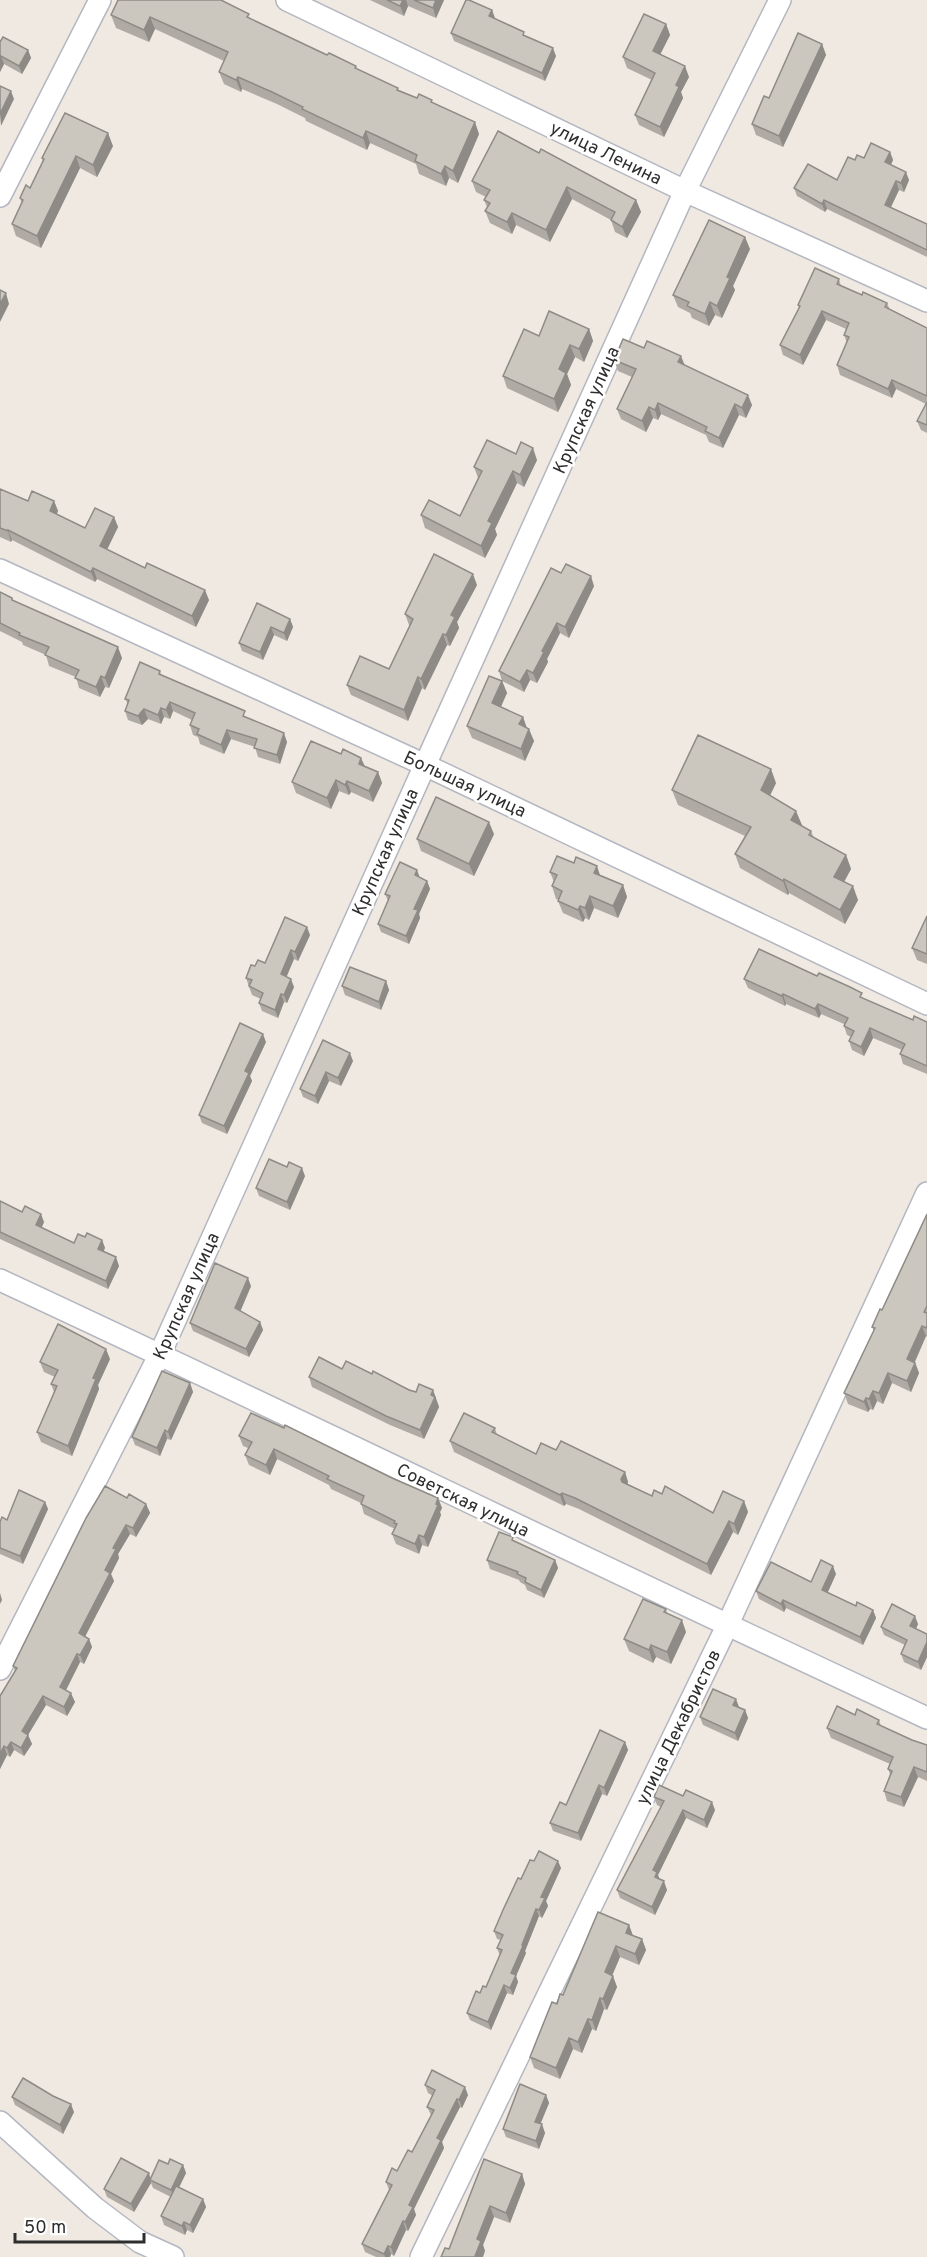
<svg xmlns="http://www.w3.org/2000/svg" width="927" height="2257" viewBox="0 0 927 2257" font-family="Overpass,sans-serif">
	<rect width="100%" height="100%" fill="#efe9e1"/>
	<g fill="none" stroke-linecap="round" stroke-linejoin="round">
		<!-- minor casing -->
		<g stroke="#b4b7c1" stroke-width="24">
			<g id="minor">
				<path d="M287 0 685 191 927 301"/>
				<path d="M0 196 100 0"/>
				<path d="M0 570 425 765 927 1004"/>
				<path d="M0 1280C310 1424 617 1575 927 1718"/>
				<path d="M0 1669 160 1354 425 765 685 191 780 0"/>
				<path d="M0 2122 95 2208 140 2242 173 2257"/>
				<path d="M421 2257 727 1626 927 1193"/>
			</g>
		</g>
		<!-- minor -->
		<use href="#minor" stroke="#fff" stroke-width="21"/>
	</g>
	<!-- wall -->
	<g fill="#afaba4">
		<path d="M370 0H444L436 18 408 6 404 16Z"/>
		<path d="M226 3 251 19 327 55 356 66 357 69 399 90 417 98 433 103 479 134 458 183 449 178 446 186 419 174 416 164 381 148 370 143 367 150 306 121 305 118 277 104 242 89 241 92 224 84 219 72 224 61 155 29 149 42 116 28 111 15Z"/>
		<path d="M492 10 494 19 526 36 556 56 545 81 454 41 451 33Z"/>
		<path d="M666 24 670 35 660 54 689 77 681 92 683 98 664 137 639 125 635 115 652 80 627 68 623 57Z"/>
		<path d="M0 42 28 50 31 58 22 74 4 64 0 72Z"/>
		<path d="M822 44 826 55 783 147 756 135 752 124 769 98Z"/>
		<path d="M113 146 97 177 80 168 41 248 16 236 12 224 22 204 20 198 30 188 43 162 42 158Z"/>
		<path d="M890 152 893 160 891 165 909 180 904 192 899 190 891 207 927 224V257L827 209 825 212 797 196 794 188 837 180 855 160Z"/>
		<path d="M539 153 636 200 641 212 627 238 615 232 611 220 572 199 550 242 516 225 512 234 490 223 485 211 487 207 484 200 486 197 476 192 472 181Z"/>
		<path d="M750 249 733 286 735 290 722 318 715 315 709 326 692 318 690 313 678 307 673 295Z"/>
		<path d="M839 279 841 286 862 295 887 303 890 310 927 328V433L921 430 917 421 926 404 896 389 892 398 840 375 837 365 847 343 844 335 846 329 826 320 803 365 783 355 780 345 799 308 798 305Z"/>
		<path d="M589 329 593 341 584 362 575 357 567 374 571 385 558 412 507 388 503 376 539 336Z"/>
		<path d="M614 360 685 365 752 405 746 418 739 415 723 448 709 442 706 435 661 414 658 420 653 418 646 432 621 419 617 409 632 377 618 371Z"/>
		<path d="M516 454 537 460 524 487 517 483 495 529 497 535 485 558 425 528 421 515 460 516 478 478 474 467Z"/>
		<path d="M0 489 28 501H54L58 511 57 514 85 528 114 517 118 527 107 549 209 600 196 627 97 579 95 582 12 540 11 542 0 537Z"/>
		<path d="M561 573 594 586 569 638 560 633 547 659 548 662 537 683 530 680 524 692 502 681 499 671Z"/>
		<path d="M477 585 457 622 459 628 450 646 447 645 425 690 422 688 408 721 351 695 347 685 389 669 410 626 409 625 405 614Z"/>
		<path d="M0 592 12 598 13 600 122 658 109 688 105 687 100 697 79 688 76 677 49 666 46 655 23 645 22 642 0 631Z"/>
		<path d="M290 619 293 627 287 641 274 635 263 660 242 651 239 643Z"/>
		<path d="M160 671 161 675 248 718 287 742 280 764 258 757 255 747 231 739 224 754 200 744 198 737 193 735 190 725 192 720 173 711 170 719 164 717 161 724 148 719 142 725 128 720 125 711 128 704 125 699Z"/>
		<path d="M502 681 507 693 500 707 523 717 527 728 534 741 525 761 472 738 467 726Z"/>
		<path d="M341 754 361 758 365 766 378 772 382 783 373 802 351 792 349 795 339 791 331 809 296 793 292 782Z"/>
		<path d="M776 783 770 795 802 825 801 826 811 831 814 838 846 855 851 869 844 882 858 900 845 924 789 893 788 895 740 868 735 854 745 836 678 805 672 790Z"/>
		<path d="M494 834 474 876 421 851 417 839Z"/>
		<path d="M550 872 601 875 623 885 627 897 618 918 594 908 589 920 585 918 583 922 563 913 558 901 559 900 556 899 552 886 554 882Z"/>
		<path d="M420 877 427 881 430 889 419 914 420 918 409 944 381 932 378 924 388 901 385 894Z"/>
		<path d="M927 917V964L917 960 912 948Z"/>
		<path d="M310 935 298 961 294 959 286 977 294 987 287 1003 284 1002 278 1018 262 1011 259 1003 261 999 252 995 246 978 255 966 265 963Z"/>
		<path d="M744 979 864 999 913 1020 927 1022V1074L903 1064 900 1054 902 1050 873 1038 864 1056 852 1050 849 1041 851 1037 847 1035 844 1026V1024L821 1014 819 1018 786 1004 785 1006 748 988Z"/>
		<path d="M386 981 389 990 381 1010 345 995 342 986Z"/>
		<path d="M323 1040 353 1061 341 1086 329 1081 318 1104 303 1097 300 1089Z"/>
		<path d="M266 1042 250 1076 252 1081 227 1134 202 1123 199 1115Z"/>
		<path d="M305 1176 290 1210 259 1196 256 1188Z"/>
		<path d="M0 1201 44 1222 42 1227 74 1243 85 1237 102 1240 105 1248 103 1251 119 1266 108 1289 0 1239Z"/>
		<path d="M927 1214V1337L926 1336 915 1362 919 1373 911 1392 892 1383 883 1404 877 1401 873 1410 870 1409 868 1412 848 1404 844 1393 874 1331 872 1327 882 1310Z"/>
		<path d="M251 1286 240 1311 260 1322 263 1330 249 1357 193 1331 190 1323Z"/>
		<path d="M110 1359 98 1385 99 1389 72 1456 41 1442 37 1432 54 1392 51 1384 55 1377 44 1372 40 1362Z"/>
		<path d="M342 1369 372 1374 416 1392 433 1390 439 1407 424 1439 390 1425 312 1387 309 1377Z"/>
		<path d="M190 1383 193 1392 171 1440 167 1439 160 1456 135 1445 132 1437Z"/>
		<path d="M495 1428 497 1435 536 1454 556 1450 625 1472 628 1482V1484L652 1496 662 1494 713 1513 744 1501 748 1512 738 1535 733 1532 711 1575 579 1509 566 1504 564 1506 454 1452 450 1441Z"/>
		<path d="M239 1436 392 1478 438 1498 442 1508 440 1512 441 1515 428 1547 422 1545 419 1554 396 1544 392 1534 395 1529 364 1514 361 1503 331 1489 329 1485 277 1459 270 1475 249 1465 245 1455 248 1448 243 1446Z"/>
		<path d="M127 1498 146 1504 150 1513 136 1537 130 1534 118 1554 119 1558 111 1574 114 1581 85 1637 89 1639 92 1647 84 1664 80 1662 66 1690 75 1702 67 1716 46 1705 28 1735 32 1744 24 1756 14 1750 10 1757 7 1755 0 1769V1696L15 1671 13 1666Z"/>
		<path d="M45 1502 48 1509 23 1564 0 1554V1522L7 1520Z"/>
		<path d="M514 1541 555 1560 558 1568 544 1598 527 1590 525 1585 520 1582 519 1580 490 1569 487 1560Z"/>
		<path d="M836 1574 828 1592 856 1606 873 1610 876 1618 863 1645 786 1608 784 1612 759 1599 756 1591 811 1582Z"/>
		<path d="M666 1609 667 1613 686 1632 671 1664 656 1657 653 1663 629 1651 624 1639Z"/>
		<path d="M918 1624 916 1629 927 1634V1657L921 1670 904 1662 901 1654 905 1645 884 1635 881 1627Z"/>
		<path d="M739 1707 745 1710 748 1718 738 1741 703 1725 700 1717Z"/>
		<path d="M879 1720 881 1726 912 1740 927 1745V1781L918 1777 904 1807 887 1801 884 1791 890 1774 888 1769 890 1764 831 1738 827 1728Z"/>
		<path d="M625 1742 628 1750 607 1796 602 1794 581 1841 553 1831 550 1823Z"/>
		<path d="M654 1797 715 1810 707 1828 686 1818 658 1875 659 1879 667 1890 655 1915 620 1898 617 1890 661 1807 657 1805Z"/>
		<path d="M534 1861 561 1868 546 1901 548 1906 542 1918 539 1916 525 1951 526 1953 516 1976 518 1982 513 1995 507 1993 491 2030 470 2020 467 2013 480 1993 486 1987 500 1956 497 1948 501 1940 497 1939 494 1931 521 1879Z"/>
		<path d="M629 1925 633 1936 642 1939 646 1950 639 1965 620 1957 612 1975 617 1987 607 2010 604 2009 596 2031 592 2029 582 2053 573 2049 560 2079 534 2068 530 2057 557 2004 563 1995Z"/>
		<path d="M425 2085 468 2095 462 2108 460 2107 442 2142 444 2148 414 2209 416 2215 408 2231 406 2230 394 2256 391 2254 390 2257H376L365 2252 362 2244 389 2190 386 2182 397 2171 412 2152 431 2115 427 2107 433 2096 428 2093Z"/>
		<path d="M546 2095 549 2103 540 2124 545 2133 539 2149 506 2137 503 2129Z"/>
		<path d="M12 2097 74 2112 63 2134 15 2105Z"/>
		<path d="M168 2164 183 2165 186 2173 179 2187 203 2199 206 2207 193 2233 187 2230 185 2235 164 2225 161 2216 171 2197 153 2188 151 2183 134 2212 107 2197 104 2189 150 2178Z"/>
		<path d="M522 2174 525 2184 510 2223 494 2217 483 2245 485 2251 449 2249Z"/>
	</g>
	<!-- shaded-wall -->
	<g fill="#8e8b86">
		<path d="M403 0H406L408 6 404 16 400 6Z"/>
		<path d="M436 0H444L436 18 433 8Z"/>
		<path d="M492 10 495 18 492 25 489 16Z"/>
		<path d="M150 17 155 29 149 42 144 30Z"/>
		<path d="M666 24 670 35 657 61 653 51Z"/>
		<path d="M822 44 826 55 783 147 779 136Z"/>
		<path d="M553 48 556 56 545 81 542 73Z"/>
		<path d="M28 50 31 58 22 74 19 66Z"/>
		<path d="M1 56 4 64 0 72V58Z"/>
		<path d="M685 66 689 77 681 92 683 98 664 137 660 127 676 85Z"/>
		<path d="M238 77 242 89 241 92 236 80Z"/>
		<path d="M11 91 14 99 1 126 0 114Z"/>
		<path d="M475 122 479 134 458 183 453 171Z"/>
		<path d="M366 131 370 143 367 150 363 138Z"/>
		<path d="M108 133 113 146 97 177 93 165Z"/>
		<path d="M890 152 893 160 888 170 885 162Z"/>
		<path d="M76 156 80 168 41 248 37 236Z"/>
		<path d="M445 166 449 178 446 186 441 174Z"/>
		<path d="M906 172 909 180 904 192 901 183Z"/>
		<path d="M896 181 899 190 888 213 885 205Z"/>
		<path d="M567 187 572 199 550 242 546 230Z"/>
		<path d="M636 200 641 212 627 238 622 227Z"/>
		<path d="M824 200 827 209 825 212 822 204Z"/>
		<path d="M512 213 516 225 512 234 507 222Z"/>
		<path d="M745 237 750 249 733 286 735 290 722 318 717 306 727 277Z"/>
		<path d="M6 293 9 304 0 322V304Z"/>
		<path d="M710 302 715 315 709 326 705 314Z"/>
		<path d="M822 311 826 320 803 365 800 355Z"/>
		<path d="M589 329 593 341 584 362 579 349Z"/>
		<path d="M570 345 575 357 567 374 571 385 558 412 554 399 559 369Z"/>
		<path d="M681 356 685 366 678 362Z"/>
		<path d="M892 380 896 389 892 398 888 389Z"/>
		<path d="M748 395 752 405 746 418 742 408Z"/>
		<path d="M658 403 661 414 658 420 655 410Z"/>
		<path d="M735 404 739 415 723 448 719 438Z"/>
		<path d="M649 407 653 418 646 432 642 421Z"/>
		<path d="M533 448 537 460 524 487 520 475Z"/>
		<path d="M513 471 517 483 495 529 497 535 485 558 481 546 488 521Z"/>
		<path d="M54 501 58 511 53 521 50 511Z"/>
		<path d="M114 517 118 527 104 556 100 546Z"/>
		<path d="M8 530 12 540 11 542 8 531Z"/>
		<path d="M93 568 97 579 95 582 91 572Z"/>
		<path d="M473 574 477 585 457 622 459 628 450 646 446 635 451 615Z"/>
		<path d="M591 576 594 586 569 638 565 627Z"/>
		<path d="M205 590 209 600 196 627 192 616Z"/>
		<path d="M290 619 293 627 287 641 284 633Z"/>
		<path d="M557 623 560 633 547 659 548 662 537 683 533 673 542 651Z"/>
		<path d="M271 627 274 635 263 660 260 652Z"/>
		<path d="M443 634 447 645 425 690 421 679Z"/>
		<path d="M118 647 122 658 109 688 105 678Z"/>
		<path d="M527 670 530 680 524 692 520 682Z"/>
		<path d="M101 676 105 687 100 697 96 687Z"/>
		<path d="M418 677 422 688 408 721 404 710Z"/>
		<path d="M502 681 507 693 497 716 492 703Z"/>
		<path d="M170 702 173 711 170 719 166 710Z"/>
		<path d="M161 708 164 717 161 724 158 715Z"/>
		<path d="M144 709 148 719 142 725 138 716Z"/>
		<path d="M523 717 527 729 519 724Z"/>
		<path d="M529 729 534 741 525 761 521 749Z"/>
		<path d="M227 730 231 739 224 754 221 745Z"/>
		<path d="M284 733 287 742 280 764 277 755Z"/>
		<path d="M361 758 365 768 359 764Z"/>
		<path d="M771 769 776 783 766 804 761 790Z"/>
		<path d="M378 772 382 783 373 802 369 791Z"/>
		<path d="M336 780 339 791 331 809 327 798Z"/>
		<path d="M347 781 351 792 349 795 345 785Z"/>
		<path d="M796 811 802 825 796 834 791 820Z"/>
		<path d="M489 822 494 834 474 876 469 864Z"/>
		<path d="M846 855 851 869 839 891 834 877Z"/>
		<path d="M597 866 601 878 594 873Z"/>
		<path d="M417 870 420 878 415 875Z"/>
		<path d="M784 879 789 893 788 895 783 881Z"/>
		<path d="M427 881 430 889 419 914 420 918 409 944 406 936 414 909Z"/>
		<path d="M623 885 627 897 618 918 613 906Z"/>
		<path d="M853 886 858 900 845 924 840 910Z"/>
		<path d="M590 896 594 908 589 920 585 908Z"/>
		<path d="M580 906 585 918 583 922 578 910Z"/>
		<path d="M307 927 310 935 298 961 295 952Z"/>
		<path d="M291 950 294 959 284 983 281 974Z"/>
		<path d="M291 979 294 987 287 1003 284 995Z"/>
		<path d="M386 981 389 990 381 1010 379 1002Z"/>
		<path d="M281 994 284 1002 278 1018 275 1010Z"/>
		<path d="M783 994 786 1004 785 1006 782 996Z"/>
		<path d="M818 1004 821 1014 819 1018 815 1009Z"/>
		<path d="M870 1028 873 1038 864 1056 861 1047Z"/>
		<path d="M263 1034 266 1042 250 1076 252 1081 227 1134 224 1126 245 1071Z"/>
		<path d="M350 1053 353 1061 341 1086 338 1078Z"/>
		<path d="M326 1072 329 1081 318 1104 315 1096Z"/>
		<path d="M302 1168 305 1176 290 1210 287 1202Z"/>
		<path d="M41 1214 44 1222 39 1233 36 1225Z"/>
		<path d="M102 1240 105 1248 101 1257 98 1249Z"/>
		<path d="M116 1257 119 1266 108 1289 106 1281Z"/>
		<path d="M248 1278 251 1286 238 1317 235 1308Z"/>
		<path d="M260 1322 263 1330 249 1357 246 1349Z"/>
		<path d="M922 1326 926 1336 911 1370 907 1359Z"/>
		<path d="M106 1349 110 1359 98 1385 99 1389 72 1456 68 1446 93 1378Z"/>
		<path d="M915 1363 919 1373 911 1392 907 1381Z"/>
		<path d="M888 1373 892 1383 883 1404 879 1393Z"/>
		<path d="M190 1383 193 1392 171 1440 168 1432Z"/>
		<path d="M433 1390 439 1407 424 1439 420 1430Z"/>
		<path d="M873 1391 877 1401 873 1410 869 1399Z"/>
		<path d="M866 1398 870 1409 868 1412 864 1402Z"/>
		<path d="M165 1430 167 1439 160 1456 157 1448Z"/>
		<path d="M274 1449 277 1459 270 1475 266 1465Z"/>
		<path d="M625 1472 628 1482 625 1489 621 1479Z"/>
		<path d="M562 1493 566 1504 564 1506 560 1495Z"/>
		<path d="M438 1498 442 1508 440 1512 441 1515 428 1547 424 1537Z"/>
		<path d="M744 1501 748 1512 738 1535 734 1524Z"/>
		<path d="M45 1502 48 1509 23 1564 20 1556Z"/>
		<path d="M146 1504 150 1513 136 1537 133 1528Z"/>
		<path d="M729 1521 733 1532 711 1575 707 1564Z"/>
		<path d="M126 1525 130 1534 118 1554 119 1558 111 1574 114 1581 82 1642 79 1633 113 1548Z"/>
		<path d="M419 1535 422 1545 419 1554 415 1544Z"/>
		<path d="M555 1560 558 1568 544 1598 541 1590Z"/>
		<path d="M833 1566 836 1574 825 1598 822 1590Z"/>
		<path d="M0 1593 2 1600 0 1604Z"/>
		<path d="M783 1600 786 1608 784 1612 781 1604Z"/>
		<path d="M873 1610 876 1618 863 1645 860 1637Z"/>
		<path d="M915 1616 918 1624 913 1635 910 1626Z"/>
		<path d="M682 1620 686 1632 671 1664 667 1652Z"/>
		<path d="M89 1639 92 1647 84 1664 80 1655Z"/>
		<path d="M927 1642V1657L921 1670 918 1662Z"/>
		<path d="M651 1645 656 1657 653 1663 649 1650Z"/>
		<path d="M77 1654 80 1662 63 1696 60 1687Z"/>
		<path d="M71 1693 75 1702 67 1716 64 1707Z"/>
		<path d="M43 1696 46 1705 25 1740 22 1731Z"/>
		<path d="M736 1699 739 1707 733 1705Z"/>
		<path d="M745 1710 748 1718 738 1741 735 1733Z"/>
		<path d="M28 1735 32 1744 24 1756 21 1748Z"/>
		<path d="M11 1742 14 1750 10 1757 7 1748Z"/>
		<path d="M625 1742 628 1750 607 1796 604 1788Z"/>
		<path d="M4 1746 7 1755 0 1769V1754Z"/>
		<path d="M914 1767 918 1777 904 1807 901 1797Z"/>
		<path d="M599 1785 602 1794 581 1841 578 1833Z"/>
		<path d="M712 1802 715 1810 707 1828 704 1820Z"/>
		<path d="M683 1810 686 1818 658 1875 660 1880 658 1885 653 1870Z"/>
		<path d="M558 1861 561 1868 546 1901 548 1906 542 1918 539 1910 541 1897Z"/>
		<path d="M664 1881 667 1890 655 1915 652 1907Z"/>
		<path d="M536 1909 539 1916 525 1951 526 1953 516 1976 518 1982 513 1995 510 1988 511 1973Z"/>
		<path d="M629 1925 633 1936 626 1933Z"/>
		<path d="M642 1939 646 1950 639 1965 635 1954Z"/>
		<path d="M616 1946 620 1957 609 1983 605 1972Z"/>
		<path d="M613 1976 617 1987 607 2010 603 1999Z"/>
		<path d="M504 1985 507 1993 491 2030 488 2022Z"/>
		<path d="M600 1998 604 2009 596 2031 592 2020Z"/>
		<path d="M588 2019 592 2029 582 2053 578 2042Z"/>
		<path d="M569 2038 573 2049 560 2079 556 2068Z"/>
		<path d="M465 2087 468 2095 462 2108 459 2100Z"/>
		<path d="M546 2095 549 2103 538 2130 535 2122Z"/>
		<path d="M457 2099 460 2107 442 2142 444 2148 414 2209 416 2215 408 2231 405 2222 409 2205 437 2138Z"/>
		<path d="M71 2104 74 2112 63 2134 60 2125Z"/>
		<path d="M542 2124 545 2133 539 2149 536 2141Z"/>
		<path d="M183 2165 186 2173 174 2198 171 2190Z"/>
		<path d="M149 2173 151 2180H150L151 2183 134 2212 131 2204Z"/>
		<path d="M522 2174 525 2184 510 2223 506 2213Z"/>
		<path d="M203 2199 206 2207 193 2233 190 2225Z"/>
		<path d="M490 2206 494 2217 483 2245 485 2251 483 2257H475L477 2239Z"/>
		<path d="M403 2221 406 2230 394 2256 391 2247Z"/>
		<path d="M184 2222 187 2230 185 2235 182 2226Z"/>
		<path d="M388 2246 391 2254 390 2257H385L384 2254Z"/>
	</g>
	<!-- building -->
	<g fill="#cbc7bf" stroke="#8e8b86" stroke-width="1.5">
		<path d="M118 0H221L249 14 247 17 327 55 329 53 356 66 355 68 398 88 397 90 417 98 419 94 432 100 431 102 475 122 453 171 445 166 441 174 415 161 417 155 377 136 366 131 363 138 302 109 303 107 272 92 238 77 236 80 219 72 228 52 150 17 144 30 111 15Z"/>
		<path d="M387 0H403L400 6Z"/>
		<path d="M414 0H436L433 8Z"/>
		<path d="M466 0H469L492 10 489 16 524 32 523 35 553 48 542 73 451 33Z"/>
		<path d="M644 14 666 24 653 51 685 66 676 85 679 87 660 127 635 115 655 73 623 57Z"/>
		<path d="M798 33 822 44 779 136 752 124 764 96 769 98Z"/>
		<path d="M3 37 28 50 19 66 1 56 0 58V42Z"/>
		<path d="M0 86 11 91 0 114Z"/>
		<path d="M65 113 108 133 93 165 76 156 37 236 12 224 23 200 20 198 26 185 30 188 44 159 42 158Z"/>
		<path d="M498 131 539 153 541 149 636 200 622 227 611 220 615 212 567 187 546 230 512 213 507 222 485 211 490 203 484 200 490 190 472 181Z"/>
		<path d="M871 143 890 152 885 162 906 172 901 183 896 181 885 205 927 224V250L824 200 822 204 794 188 808 164 837 180 848 157 855 160 857 155 864 158Z"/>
		<path d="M709 220 745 237 727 277 730 278 717 306 710 302 705 314 687 306 689 302 673 295Z"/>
		<path d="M815 268 839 279 837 284 862 295 863 292 887 303 885 307 927 328V396L892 380 888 389 837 365 849 337 844 335 849 323 822 311 800 355 780 345 800 306 798 305Z"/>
		<path d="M0 290 6 293 0 304Z"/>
		<path d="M549 311 589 329 579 349 570 345 559 369 566 373 554 399 503 376 524 329 539 336Z"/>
		<path d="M623 339 644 348 647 341 681 356 678 362 748 395 742 408 735 404 719 438 705 431 707 427 658 403 655 410 649 407 642 421 617 409 636 369 614 360Z"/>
		<path d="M927 402V425L917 421Z"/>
		<path d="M487 440 516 454 521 442 533 448 520 475 513 471 488 521 492 523 481 546 421 515 429 500 460 516 482 471 474 467Z"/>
		<path d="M0 489 28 501 32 491 54 501 50 511 85 528 95 508 114 517 100 546 145 568 147 563 205 590 192 616 93 568 91 572 8 530V531L0 528Z"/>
		<path d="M434 554 473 574 451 615 455 617 446 635 443 634 421 679 418 677 404 710 347 685 360 656 389 669 413 619 405 614Z"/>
		<path d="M566 564 591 576 565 627 557 623 542 651 544 652 533 673 527 670 520 682 499 671 551 568 561 573Z"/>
		<path d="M0 592 12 598V600L118 647 105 678 101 676 96 687 75 678 79 670 45 655 49 647 19 635 20 633 0 623Z"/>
		<path d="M257 603 290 619 284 633 271 627 260 652 239 643Z"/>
		<path d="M140 662 160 671 159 674 245 711 243 716 284 733 277 755 254 748 257 739 227 730 221 745 197 734 199 729 190 725 195 713 170 702 166 710 161 708 158 715 144 709 138 716 125 711 129 700 125 699Z"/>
		<path d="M489 676 502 681 492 703 523 717 519 724 529 729 521 749 467 726Z"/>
		<path d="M698 735 771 769 761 790 796 811 791 820 811 831 809 835 846 855 834 877 853 886 840 910 784 879 783 881 735 854 751 827 672 790Z"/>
		<path d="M311 741 341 754 343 749 361 758 359 764 378 772 369 791 347 781 345 785 336 780 327 798 292 782Z"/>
		<path d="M436 797 489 822 469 864 417 839Z"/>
		<path d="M557 856 574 863 576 857 597 866 594 873 623 885 613 906 590 896 585 908 580 906 578 910 558 901 562 891 552 886 557 875 550 872Z"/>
		<path d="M400 862 417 870 415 875 427 881 414 909 418 910 406 936 378 924 390 896 385 894Z"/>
		<path d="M927 916V954L912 948Z"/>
		<path d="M285 917 307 927 295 952 291 950 281 974 291 979 284 995 281 994 275 1010 259 1003 263 993 249 986 252 980 246 978 251 965 255 966 258 960 265 963Z"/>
		<path d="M759 949 817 976 819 973 850 987 862 993 860 997 913 1020 914 1016 927 1022V1066L900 1054 905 1044 870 1028 861 1047 849 1041 854 1031 844 1026 848 1018 818 1004 815 1009 783 994 782 996 744 979Z"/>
		<path d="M350 967 386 981 379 1002 342 986Z"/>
		<path d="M240 1023 263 1034 245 1071 249 1073 224 1126 199 1115Z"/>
		<path d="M323 1040 350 1053 338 1078 326 1072 315 1096 300 1089Z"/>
		<path d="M269 1159 287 1167 289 1162 302 1168 287 1202 256 1188Z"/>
		<path d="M0 1201 22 1212 25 1206 41 1214 36 1225 74 1243 78 1234 85 1237 87 1233 102 1240 98 1249 116 1257 106 1281 0 1232Z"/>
		<path d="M927 1214V1306L924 1312 927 1313V1325L926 1328 922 1326 907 1359 915 1363 907 1381 888 1373 879 1393 873 1391 869 1399 866 1398 864 1402 844 1393 875 1328 872 1327 880 1309 882 1310Z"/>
		<path d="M215 1263 248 1278 235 1308 260 1322 246 1349 190 1323Z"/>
		<path d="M58 1324 106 1349 93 1378 96 1379 68 1446 37 1432 57 1386 51 1384 58 1370 40 1362Z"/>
		<path d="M319 1357 342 1369 346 1361 372 1374 373 1371 409 1390 416 1392 419 1384 433 1390 431 1395 435 1397 420 1430 386 1416 309 1377Z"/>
		<path d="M162 1371 190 1383 168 1432 165 1430 157 1448 132 1437Z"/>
		<path d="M251 1413 284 1428 285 1425 392 1478 438 1498 436 1504 438 1505 424 1537 419 1535 415 1544 392 1534 397 1524 394 1523 395 1521 361 1504 364 1496 327 1479 329 1476 274 1449 266 1465 245 1455 252 1442 239 1436Z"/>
		<path d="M464 1413 495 1428 492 1432 536 1454 541 1443 556 1450 561 1441 625 1472 621 1479 622 1482 652 1496 654 1490 662 1494 665 1486 713 1513 723 1491 744 1501 734 1524 729 1521 707 1564 575 1498 562 1493 560 1495 450 1441Z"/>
		<path d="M105 1486 127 1498 129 1494 146 1504 133 1528 126 1525 113 1548 116 1549 105 1570 110 1573 79 1633 89 1639 80 1655 77 1654 60 1687 71 1693 64 1707 43 1696 22 1731 28 1735 21 1748 11 1742 7 1748 4 1746 0 1754V1696L17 1668 13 1666 86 1518Z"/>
		<path d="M19 1490 45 1502 20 1556 0 1548V1522L2 1517 7 1520Z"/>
		<path d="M499 1532 513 1537 512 1540 555 1560 541 1590 525 1582 526 1578 517 1574 518 1572 487 1560Z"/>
		<path d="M821 1560 833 1566 822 1590 856 1606 857 1602 873 1610 860 1637 783 1600 781 1604 756 1591 771 1562 811 1582Z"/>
		<path d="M643 1599 666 1609 664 1612 682 1620 667 1652 651 1645 649 1650 624 1639Z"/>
		<path d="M892 1604 915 1616 910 1626 927 1634V1642L918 1662 901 1654 907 1640 881 1627Z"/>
		<path d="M713 1689 736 1699 733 1705 745 1710 735 1733 700 1717Z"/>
		<path d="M837 1706 855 1715 857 1709 879 1720 877 1724 912 1740 927 1745V1772L914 1767 901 1797 884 1791 892 1771 888 1769 893 1757 827 1728Z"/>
		<path d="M600 1730 625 1742 604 1788 599 1785 578 1833 550 1823 560 1802 566 1805Z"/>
		<path d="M659 1785 683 1796 686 1790 712 1802 704 1820 683 1810 653 1870 657 1872 655 1877 664 1881 652 1907 617 1890 664 1801 654 1797Z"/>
		<path d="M539 1851 558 1861 541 1897 545 1898 539 1910 536 1909 522 1945 523 1946 511 1973 516 1975 510 1988 504 1985 488 2022 467 2013 476 1991 480 1993 483 1986 486 1987 502 1950 497 1948 503 1935 494 1931 503 1910 518 1878 521 1879 530 1860 534 1861Z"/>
		<path d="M598 1912 629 1925 626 1933 642 1939 635 1954 616 1946 605 1972 613 1976 603 1999 600 1998 592 2020 588 2019 578 2042 569 2038 556 2068 530 2057 552 2002 557 2004 560 1994 563 1995Z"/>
		<path d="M432 2070 465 2087 459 2100 457 2099 437 2138 441 2140 409 2205 413 2207 405 2222 403 2221 391 2247 388 2246 384 2254 362 2244 392 2185 386 2182 392 2168 397 2171 408 2150 412 2152 434 2110 427 2107 435 2090 425 2085Z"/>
		<path d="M23 2078 53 2096 71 2104 60 2125 12 2097Z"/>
		<path d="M520 2084 546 2095 535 2122 542 2124 536 2141 503 2129Z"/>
		<path d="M121 2158 149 2173 131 2204 104 2189Z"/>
		<path d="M170 2159 183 2165 171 2190 150 2180 159 2160 168 2164Z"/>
		<path d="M484 2159 522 2174 506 2213 490 2206 477 2239 481 2241 475 2256 478 2257H441L445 2248 449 2249Z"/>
		<path d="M176 2186 203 2199 190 2225 184 2222 182 2226 161 2216Z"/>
	</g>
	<g text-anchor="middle" stroke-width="5" stroke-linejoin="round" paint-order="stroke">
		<!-- street labels -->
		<g font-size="18" fill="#2e2e2e" stroke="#fff">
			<text transform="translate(606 153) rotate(26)" y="6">улица Ленина</text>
			<text transform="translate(586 410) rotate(-66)" y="6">Крупская улица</text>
			<text transform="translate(465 784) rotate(25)" y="6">Большая улица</text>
			<text transform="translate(385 852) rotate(-66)" y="6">Крупская улица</text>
			<text transform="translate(186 1296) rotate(-66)" y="6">Крупская улица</text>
			<text transform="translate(463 1500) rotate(26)" y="6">Советская улица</text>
			<text transform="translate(678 1727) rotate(-64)" y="6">улица Декабристов</text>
		</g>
	</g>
	<!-- scale -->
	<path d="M15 2233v9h129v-9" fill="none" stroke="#2e2e2e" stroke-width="3"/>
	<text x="24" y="2233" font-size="18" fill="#2e2e2e" stroke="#ffffff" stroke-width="4.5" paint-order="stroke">50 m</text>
</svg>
